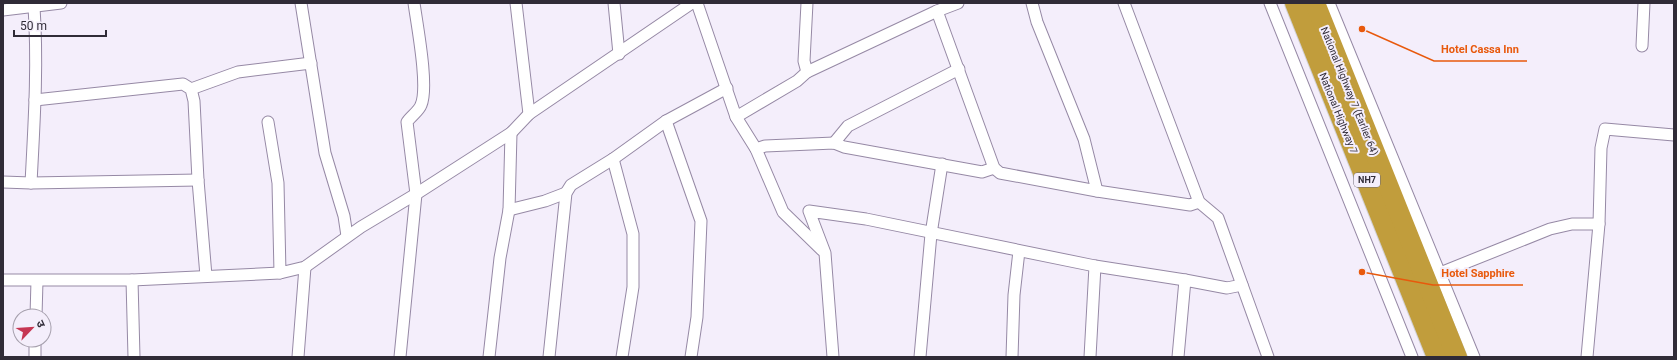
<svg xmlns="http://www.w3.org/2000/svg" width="1677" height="360" viewBox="0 0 1677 360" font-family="Roboto,'Noto Sans Devanagari',sans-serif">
	<rect width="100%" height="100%" fill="#f4eefb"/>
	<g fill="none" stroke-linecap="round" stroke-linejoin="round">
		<!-- street casing -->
		<g stroke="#9689a5" stroke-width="13">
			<g id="street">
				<path d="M301 3 325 153 344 216 347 236"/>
				<path d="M516 3 529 114"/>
				<path d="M614 3 619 54"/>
				<path d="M697 3 736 117 756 149 783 212 822 250"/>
				<path d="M1032 3 1037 22 1084 139 1097 191"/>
				<path d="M1124 3 1199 202 1218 218 1268 357"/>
				<path d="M1270 3 1412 357"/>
				<path d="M1329 3 1474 357"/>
				<path d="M3 10 61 3"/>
				<path d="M937 11 994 168 1000 173 1097 191 1190 205 1199 202"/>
				<path d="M1642 46 1644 3"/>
				<path d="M807 72 804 61 807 3"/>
				<path d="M191 89 238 72 311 63"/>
				<path d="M35 100 183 84 191 89 194 101 198 180 206 276"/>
				<path d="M736 117 797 81 807 72 937 11 958 3"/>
				<path d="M666 121 701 221 697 317 691 357"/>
				<path d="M268 122 278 183 280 273 305 267 361 227 416 194 511 133 529 114 692 3"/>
				<path d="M834 143 848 126 959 69"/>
				<path d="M756 149 765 146 834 143 844 147 982 172 994 168"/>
				<path d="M613 159 633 234V287L622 357"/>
				<path d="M3 182 31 183 198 180"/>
				<path d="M31 183C34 125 38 66 34 7"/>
				<path d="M509 210 545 201 566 193"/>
				<path d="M1440 273 1550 229 1572 224H1599"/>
				<path d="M3 280H132L280 273"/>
				<path d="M132 280 134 357"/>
				<path d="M36 316 37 281"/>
				<path d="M35 357V340"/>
				<path d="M298 357 305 267"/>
				<path d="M400 357 416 194 407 122C411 116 419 111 421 105 429 87 417 25 414 3"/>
				<path d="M489 357 500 258 509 210 511 133"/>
				<path d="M549 357 566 193 571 185 613 159 666 121 727 88"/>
				<path d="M833 357 825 253 809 211 866 219 1095 266 1185 280"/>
				<path d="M920 357 931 234 942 164"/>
				<path d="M1012 357 1014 295 1019 251"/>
				<path d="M1090 357 1095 266"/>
				<path d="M1178 357 1185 280 1227 288 1242 285"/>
				<path d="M1587 357 1599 224 1601 148 1605 129 1674 135"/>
			</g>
		</g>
		<!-- highway casing -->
		<g stroke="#d1d0d3" stroke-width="22">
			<g id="highway">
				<path d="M1295 3 1437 357"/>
				<path d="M1315 3 1457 357"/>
			</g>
		</g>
		<!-- street -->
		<use href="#street" stroke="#fff" stroke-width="11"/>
		<!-- highway -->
		<use href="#highway" stroke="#c19d3c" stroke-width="20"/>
	</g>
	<g text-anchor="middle" stroke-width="4" stroke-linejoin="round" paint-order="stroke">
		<!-- shield labels -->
		<rect fill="#f4eefb" stroke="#6b6672" stroke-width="1" x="1354" y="173" width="26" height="14" rx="3"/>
		<g font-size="9" font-weight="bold" fill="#302b37">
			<text x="1367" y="183">NH7</text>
		</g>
		<!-- street labels -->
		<g font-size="10" fill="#302b37" stroke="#f4eefb">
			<text transform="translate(1350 91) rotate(68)" y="4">National Highway 7 (Earlier 64)</text>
			<text transform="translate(1339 113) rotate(68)" y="4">National Highway 7</text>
		</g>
	</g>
	<!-- callouts -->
	<path fill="none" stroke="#e8590c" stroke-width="1.5" d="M1362 29L1434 61H1527M1362 272L1433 285H1523"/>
	<g fill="#e8590c" stroke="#f4eefb" stroke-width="1.5">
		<circle cx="1362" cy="29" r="4"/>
		<circle cx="1362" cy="272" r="4"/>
	</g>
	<g font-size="11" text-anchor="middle" font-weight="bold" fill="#e8590c" stroke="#f4eefb" stroke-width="4" stroke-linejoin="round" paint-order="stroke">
		<text x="1480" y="53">Hotel Cassa Inn</text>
		<text x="1478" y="277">Hotel Sapphire</text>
	</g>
	<!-- border -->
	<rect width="1677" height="360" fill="none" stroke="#302b37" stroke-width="8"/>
	<!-- north arrow -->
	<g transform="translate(32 328) rotate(65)"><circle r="19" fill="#f4eefb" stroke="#a6a0ad"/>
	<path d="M0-3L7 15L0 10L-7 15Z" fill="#c63653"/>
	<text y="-6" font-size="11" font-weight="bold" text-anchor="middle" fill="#302b37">उ</text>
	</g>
	<!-- scale -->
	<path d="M14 30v6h92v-6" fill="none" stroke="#302b37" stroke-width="2"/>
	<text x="20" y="30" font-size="12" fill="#302b37" stroke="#f4eefb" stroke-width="3" paint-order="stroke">50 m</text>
</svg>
